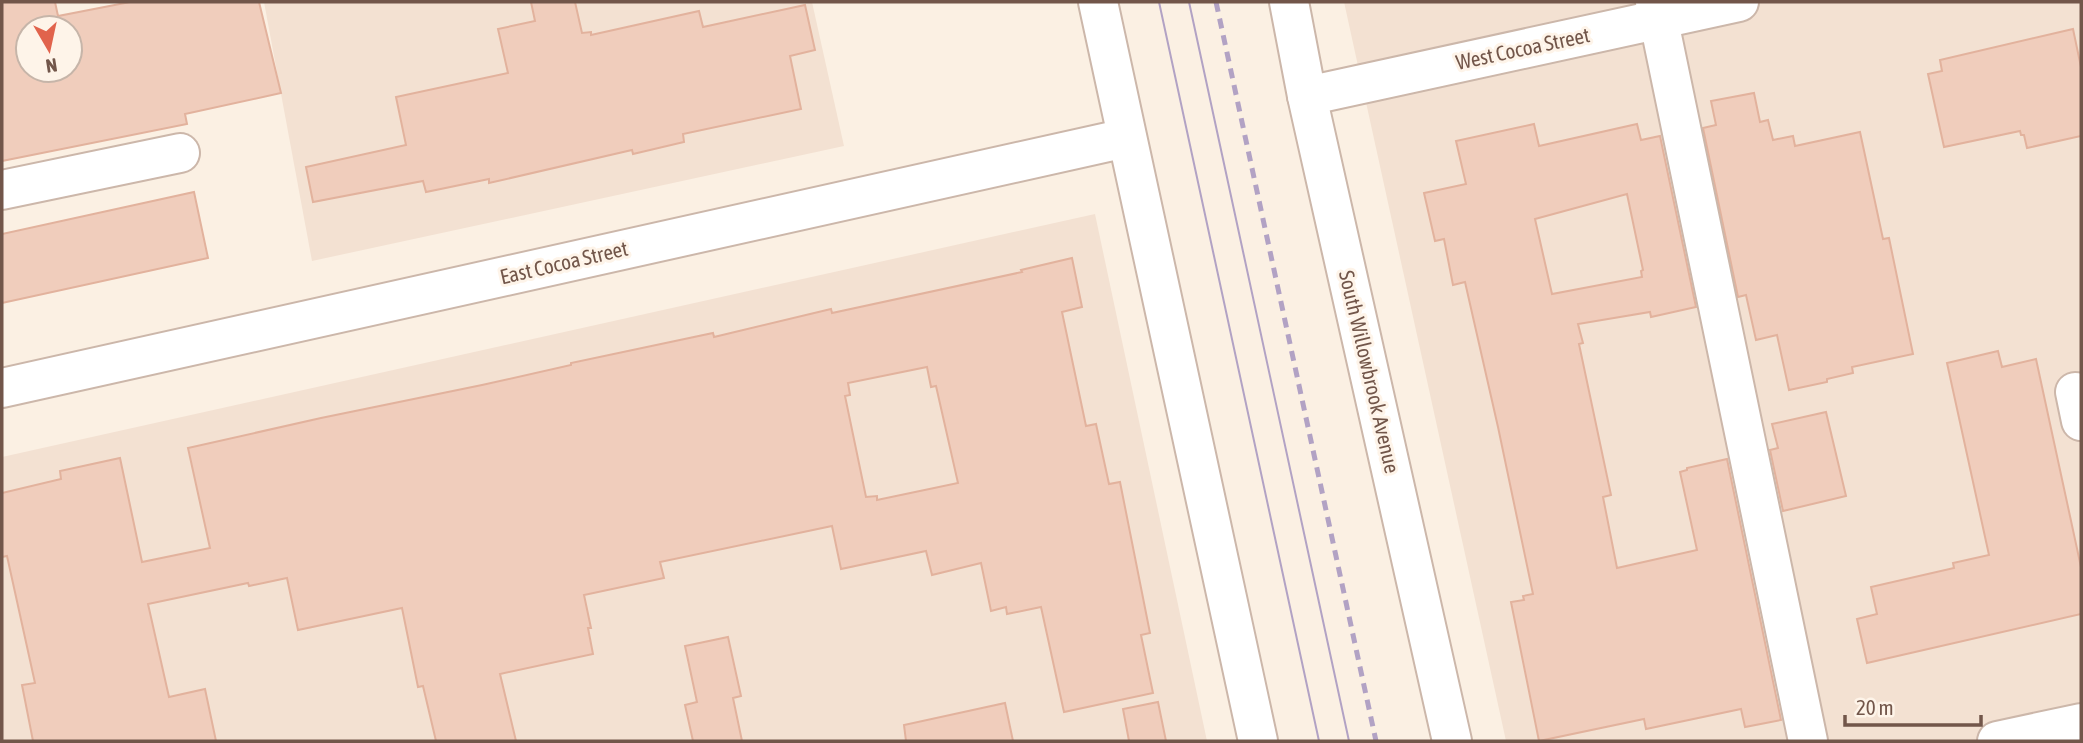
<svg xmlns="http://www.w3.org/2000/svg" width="2083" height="743" viewBox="0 0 2083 743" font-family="'Asap Condensed',sans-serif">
	<rect width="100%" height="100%" fill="#fbf0e3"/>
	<!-- residential -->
	<g fill="#f3e1d2">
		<path d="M264 2H812L844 146 312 261Z"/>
		<path d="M1344 2H2081V741H1506Z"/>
		<path d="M1095 214 1207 741H2V457Z"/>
	</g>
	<!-- building -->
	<g fill="#f0cdbc" stroke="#e2b29d" stroke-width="2" fill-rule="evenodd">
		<path d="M2 2H55L58 16 130 2H259L281 93 185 114 187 124 2 161ZM28 28H70V70H28Z"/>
		<path d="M531 2H575L582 33 591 32V35L699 11 703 27 805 5 815 50 790 56 801 109 683 134 684 142 633 154 632 150 489 183V179L426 192 423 181 313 202 306 167 406 145 396 97 508 73 498 29 535 21Z"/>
		<path d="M2073 29 2081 67V136L2027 148 2024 135H2021L2020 131 1944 147 1928 74 1942 71 1940 60Z"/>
		<path d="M1754 93 1760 122 1768 120 1773 140 1793 136 1795 146 1860 132 1883 239 1889 238 1913 354 1852 367 1853 373 1827 379V382L1789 390 1777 335 1756 340 1746 295 1738 297 1703 128 1716 125 1711 101Z"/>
		<path d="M1534 124 1539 146 1637 124 1641 140 1660 136 1696 307 1651 317 1650 312 1578 324 1583 343 1579 344 1611 495 1603 497 1617 568 1697 550 1680 472 1687 470V468L1727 459 1781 720 1745 727 1741 709 1646 729 1644 719 1539 741 1511 602 1524 600 1523 596 1533 594 1498 427 1465 282 1453 285 1444 239 1435 241 1424 193 1466 184 1456 141ZM1627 194 1643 270 1641 271 1642 277 1552 294 1535 219Z"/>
		<path d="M194 192 208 258 2 303V234Z"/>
		<path d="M1072 258 1082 307 1062 312 1086 426 1096 424 1109 484 1120 482 1150 633 1141 635 1153 693 1064 712 1041 607 1007 614 1006 607 991 611 981 563 932 575 926 551 841 569 832 526 660 562 664 578 584 595 591 628H588L593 654 500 674 516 741H436L423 686 418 687 402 608 298 630 287 578 249 586 248 583 148 604 169 697 205 689 216 741H33L22 685 35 683 7 556 2 557V493L61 479 60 471 120 458 142 562 210 548 188 448 321 418 482 385 571 365V363L713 333 714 337 831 309 832 313 1022 272 1021 270ZM927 367 931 387 936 386 958 483 877 500V496L866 497 845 396 850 395 848 383Z"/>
		<path d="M1998 351 2002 367 2036 359 2081 567V614L1867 663 1857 619 1877 614 1871 587 1954 568 1953 563 1989 555 1947 363Z"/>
		<path d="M1826 412 1846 496 1783 511 1770 450 1778 448 1772 424Z"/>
		<path d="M728 637 741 696 733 698 742 741H693L685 705 697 702 685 646Z"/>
		<path d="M1158 702 1166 741H1129L1123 709Z"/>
		<path d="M1005 703 1013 741H906L904 725Z"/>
	</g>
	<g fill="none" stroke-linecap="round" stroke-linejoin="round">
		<!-- minor casing -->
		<g stroke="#ccb7aa" stroke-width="42">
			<g id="minor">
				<path d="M1098 2 1258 741"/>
				<path d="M1289 2 1307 96 1452 741"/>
				<path d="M1655 2 1808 741"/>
				<path d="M1307 96 1739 2"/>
				<path d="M2 190 180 153"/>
				<path d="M2 388 1126 138"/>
				<path d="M2075 392 2081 421"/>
				<path d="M1997 741 2081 723"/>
			</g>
		</g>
		<!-- minor -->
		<use href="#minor" stroke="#fff" stroke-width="38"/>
		<!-- tram -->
		<g stroke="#b2a2c4" stroke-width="2">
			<path d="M1159 2 1319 741"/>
			<path d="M1189 2 1349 741"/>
		</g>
		<!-- rail -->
		<path stroke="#b2a2c4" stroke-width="5" stroke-dasharray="10 7" stroke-linecap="butt" d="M1216 2 1376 741"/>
	</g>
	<g text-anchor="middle" stroke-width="6" stroke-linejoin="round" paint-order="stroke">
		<!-- street labels -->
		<g font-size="21" fill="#72564a" stroke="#fef4e9">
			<text transform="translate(1523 49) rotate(-12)" y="7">West Cocoa Street</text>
			<text transform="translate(564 263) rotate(-13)" y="7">East Cocoa Street</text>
			<text transform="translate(1369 372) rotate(77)" y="7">South Willowbrook Avenue</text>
		</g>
	</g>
	<!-- border -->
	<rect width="2083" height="743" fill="none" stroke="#72564a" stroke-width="7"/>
	<!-- north arrow -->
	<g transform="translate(49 49) rotate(171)"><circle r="33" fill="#fef4e9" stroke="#c6b5a9" stroke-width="2"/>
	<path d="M0-5L12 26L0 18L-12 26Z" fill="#e1634c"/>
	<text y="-10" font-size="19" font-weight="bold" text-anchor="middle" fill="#72564a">N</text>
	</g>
	<!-- scale -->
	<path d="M1845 715v10h136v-10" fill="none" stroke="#72564a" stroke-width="3.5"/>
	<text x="1856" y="715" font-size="21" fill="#72564a" stroke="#fef4e9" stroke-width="5" paint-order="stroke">20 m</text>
</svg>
